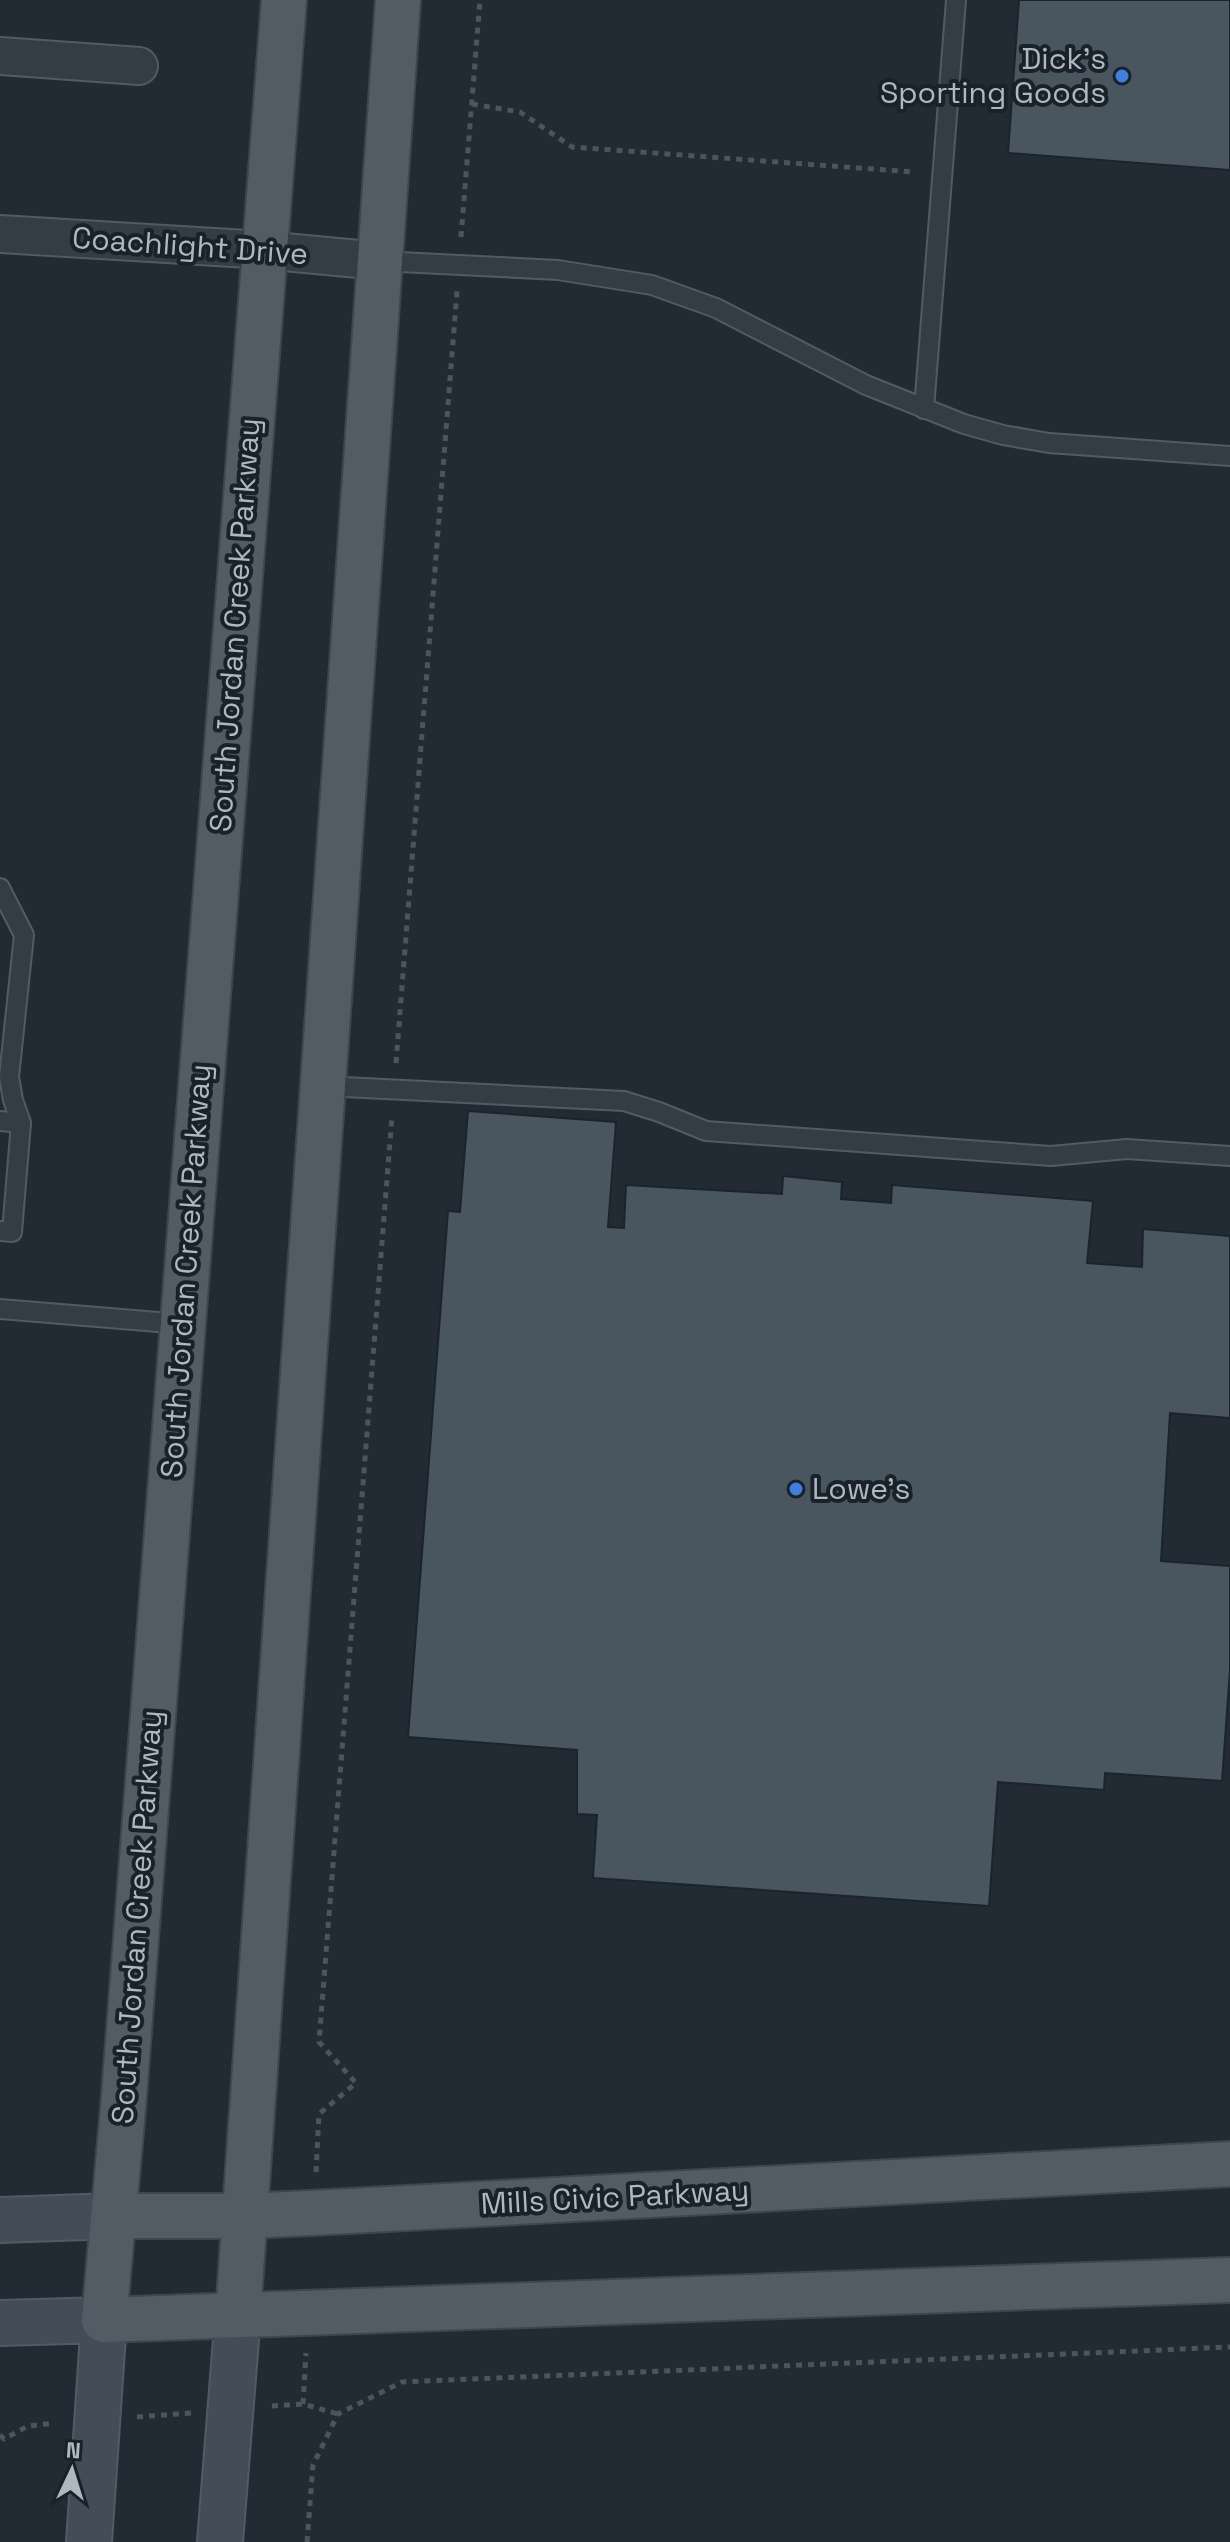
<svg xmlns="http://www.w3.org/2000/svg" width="1230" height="2542" viewBox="0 0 1230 2542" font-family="'Space Grotesk',sans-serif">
	<rect width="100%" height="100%" fill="#222b33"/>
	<!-- building -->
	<g fill="#4a565f" stroke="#1c242b" stroke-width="2">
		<path d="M1019 0H1230V170L1008 153Z"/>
		<path d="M468 1111 616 1122 608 1227 624 1228 626 1185 782 1194 783 1176 842 1182 841 1199 891 1203 892 1185 1093 1201 1087 1263 1142 1267 1143 1229 1230 1236V1418L1170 1413 1161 1561 1230 1566V1670L1222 1781 1105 1773 1104 1790 998 1782 989 1906 593 1878 597 1815 577 1814V1750L408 1737 448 1211 460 1212Z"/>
	</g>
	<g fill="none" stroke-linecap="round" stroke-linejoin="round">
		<!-- lane casing -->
		<g stroke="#525b62" stroke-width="22">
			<g id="lane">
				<path d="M380 261 558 270 652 285 716 308 866 385 964 424 1003 435 1049 443 1230 456"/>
				<path d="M924 409 956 0"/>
				<path d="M0 888 24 935 9 1077 13 1100 21 1123 12 1232 0 1231"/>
				<path d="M324 1086 624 1101 659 1112 706 1131 1051 1156 1127 1149 1230 1156"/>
				<path d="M0 1121 21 1123"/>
				<path d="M0 1309 182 1324"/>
			</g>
		</g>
		<!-- street casing -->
		<g stroke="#525b62" stroke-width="40">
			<g id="street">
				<path d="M0 56 139 66"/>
				<path d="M0 234 263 250 380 261"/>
			</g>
		</g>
		<!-- secondary casing -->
		<g stroke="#525b62" stroke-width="48">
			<g id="secondary">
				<path d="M0 2220 114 2216"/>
				<path d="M0 2323 104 2320 89 2542"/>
				<path d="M220 2542 238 2314"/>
			</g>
		</g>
		<!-- primary casing -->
		<g stroke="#3e464e" stroke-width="48">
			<g id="primary">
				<path d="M284 0 123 2109 104 2320 1230 2280"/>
				<path d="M114 2216H246L331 2212 1230 2164"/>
				<path d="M238 2314 398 0"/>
			</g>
		</g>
		<!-- path -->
		<g stroke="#485859" stroke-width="5" stroke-dasharray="6 6" stroke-linecap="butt">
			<path d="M472 104 520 112 572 147 914 172"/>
			<path d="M461 237 480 0"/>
			<path d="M396 1063 457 291"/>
			<path d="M316 2172 319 2114 356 2083 319 2042 392 1116"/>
			<path d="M303 2404 306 2353"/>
			<path d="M272 2406 303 2404 338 2414"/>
			<path d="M137 2417 191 2413"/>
			<path d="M0 2435 4 2439 28 2426 55 2423"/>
			<path d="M307 2542 313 2465 338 2414 402 2382 1230 2347"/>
		</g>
		<!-- lane -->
		<use href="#lane" stroke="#353d44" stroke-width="18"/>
		<!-- street -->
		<use href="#street" stroke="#353d44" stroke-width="36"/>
		<!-- secondary -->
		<use href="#secondary" stroke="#434d57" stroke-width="44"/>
		<!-- primary -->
		<use href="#primary" stroke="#535c64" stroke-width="44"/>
	</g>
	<!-- markers -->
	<g fill="#3f7fe0" stroke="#1a2229" stroke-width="3">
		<circle cx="1122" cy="76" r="8"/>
		<circle cx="796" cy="1489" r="8"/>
	</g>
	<g text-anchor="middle" stroke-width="8" stroke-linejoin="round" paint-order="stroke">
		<!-- poi labels -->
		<g font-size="30" fill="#afb8c1" stroke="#1a2229" text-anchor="end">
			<text x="1106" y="69">Dick's<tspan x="1106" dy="34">Sporting Goods</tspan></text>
			<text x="812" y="1499" text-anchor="start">Lowe's</text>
		</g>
		<!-- street labels -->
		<g font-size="30" fill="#afb8c1" stroke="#1a2229">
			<text transform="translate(190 246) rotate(4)" y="10">Coachlight Drive</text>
			<text transform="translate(235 625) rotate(-86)" y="10">South Jordan Creek Parkway</text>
			<text transform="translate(186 1271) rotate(-86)" y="10">South Jordan Creek Parkway</text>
			<text transform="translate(137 1917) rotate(-86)" y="10">South Jordan Creek Parkway</text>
			<text transform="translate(615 2197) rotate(-3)" y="10">Mills Civic Parkway</text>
		</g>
	</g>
	<!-- north arrow -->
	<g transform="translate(72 2470) rotate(4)" stroke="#1a2229" stroke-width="6" paint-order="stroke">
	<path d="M0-6L14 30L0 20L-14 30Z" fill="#afb8c1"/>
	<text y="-12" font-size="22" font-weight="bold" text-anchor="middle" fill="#afb8c1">N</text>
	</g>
</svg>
